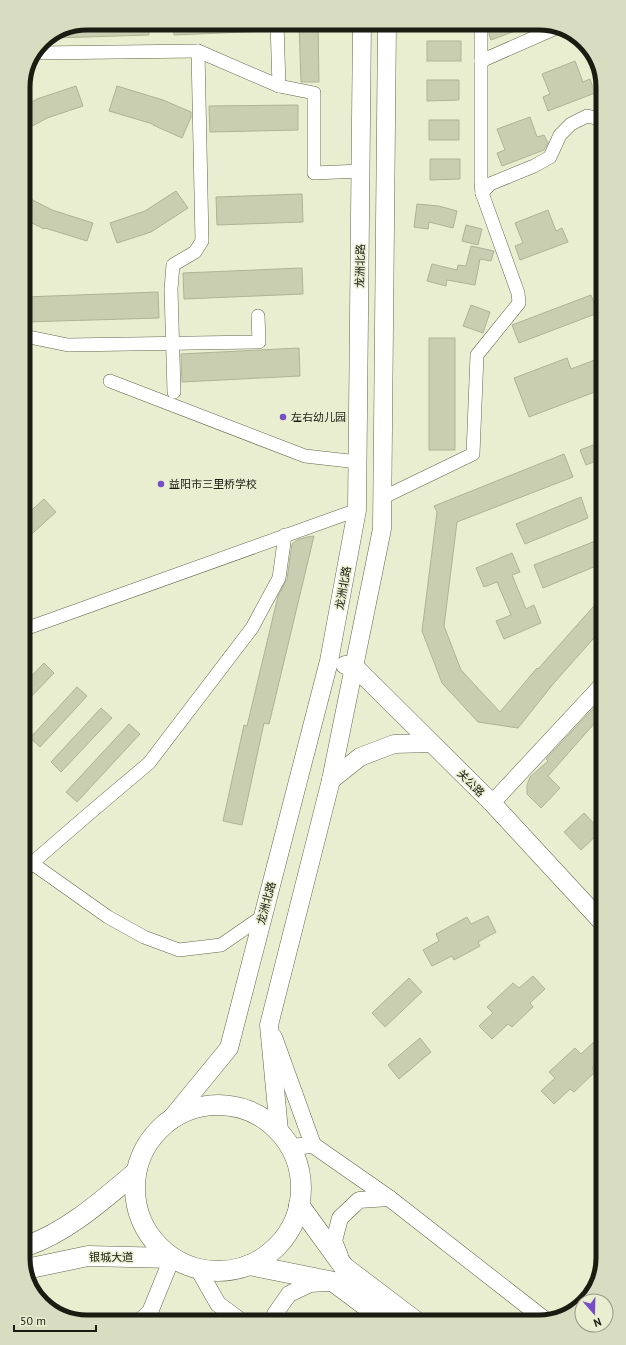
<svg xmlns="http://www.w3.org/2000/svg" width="626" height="1345" viewBox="0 0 626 1345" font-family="'PT Sans','Noto Sans SC',sans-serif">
	<rect width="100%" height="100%" fill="#e9eed1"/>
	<!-- building -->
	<g fill="#c9ceb1" stroke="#aeb396">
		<path d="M87 23H148L149 35 53 38Z"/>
		<path d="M173 23H269V31L174 35Z"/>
		<path d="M299 23H318L319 82H301Z"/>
		<path d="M490 23H534V24L491 40 489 34V24Z"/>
		<rect x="427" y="41" width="34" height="20"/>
		<path d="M575 61 583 82 590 79 595 93 548 111 543 97 550 94 542 74Z"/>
		<path d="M427 80H459V100L427 101Z"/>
		<path d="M76 86 83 106 47 118 23 131V107L37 99Z"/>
		<path d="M117 86 163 100 191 112V117L182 138 153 125V124L109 111Z"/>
		<path d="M298 105V130L210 132 209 106Z"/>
		<path d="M530 117 537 137 544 135 548 143 544 150 502 166 497 153 505 150 497 129Z"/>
		<rect x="429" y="120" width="30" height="20"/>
		<path d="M430 159H460V179L430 180Z"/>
		<path d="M176 191 188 208 151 232 117 243 110 223 145 211Z"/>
		<path d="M302 194 303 222 217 225 216 197Z"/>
		<path d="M23 195 52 210 93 223 87 241 45 228 44 229 24 219Z"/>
		<path d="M417 204 439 206 457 211 453 228 429 222 428 229 414 227Z"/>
		<path d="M548 210 556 231 562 228 568 242 520 260 515 246 523 243 515 223Z"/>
		<path d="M466 225 482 229 478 245 462 241Z"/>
		<path d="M471 246 494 251 491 261 480 259 475 285 447 280 446 286 427 281 432 264 457 270 458 265 466 266Z"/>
		<path d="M302 268 303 294 184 299 183 273Z"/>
		<path d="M158 292 159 318 24 322V297Z"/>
		<path d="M591 295 598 313 519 343 512 325Z"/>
		<path d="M471 305 490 312 483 333 463 326Z"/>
		<rect x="429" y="338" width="26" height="112"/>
		<path d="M299 348 300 376 182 382 181 354Z"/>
		<path d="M567 358 571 369 600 358V390L529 417 514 378Z"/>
		<path d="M601 442V459L586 465 580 450Z"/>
		<path d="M564 454 573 477 457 522 444 626 461 670 500 712 537 668 538 669 601 598V630L554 683 518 728 478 722 442 683 422 631 437 512 434 506Z"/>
		<path d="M581 497 588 518 525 544 516 524Z"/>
		<path d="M44 499 56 512 24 541V517Z"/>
		<path d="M314 536 269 724 264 723 242 825 223 821 244 725 247 726 278 596 287 579 292 544 297 540 307 537Z"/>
		<path d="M598 540 601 547V564L543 588 534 565Z"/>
		<path d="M512 553 520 572 512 575 526 609 534 605 541 623 504 639 496 621 511 615 497 582 484 587 476 568Z"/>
		<path d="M44 663 54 673 25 703V683Z"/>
		<path d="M77 687 87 696 40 747 30 738Z"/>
		<path d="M601 700V716L548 776 560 788 541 808 527 794V785L530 777 548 761 546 759Z"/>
		<path d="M101 708 112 718 61 772 51 762Z"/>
		<path d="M129 724 140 734 77 802 66 792Z"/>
		<path d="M584 813 601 831 581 850 564 832Z"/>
		<path d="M488 916 496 932 478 942 480 946 471 951 454 960 452 956 432 966 423 950 439 941 436 934 467 917 471 924Z"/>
		<path d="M533 976 545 989 530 1003 533 1007 512 1027 508 1024 492 1039 479 1026 493 1013 487 1007 513 983 519 988Z"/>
		<path d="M409 978 422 992 385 1027 372 1013Z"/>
		<path d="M420 1038 431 1052 399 1079 388 1065Z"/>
		<path d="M595 1041 602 1049V1058L592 1068 595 1072 574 1092 570 1089 554 1104 541 1091 555 1078 549 1072 575 1048 581 1054Z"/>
	</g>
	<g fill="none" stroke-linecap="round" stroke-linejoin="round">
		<!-- minor casing -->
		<g stroke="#63674d" stroke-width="14">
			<g id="minor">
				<path d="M277 23 279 86 314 93V173L361 171"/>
				<path d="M37 53 198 51"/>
				<path d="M481 61 556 28"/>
				<path d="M482 193 490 184 534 166 550 157 560 135 571 124 587 116 600 119"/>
				<path d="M24 336 68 345 259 342 258 316"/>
				<path d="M110 381 305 456 358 462"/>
				<path d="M174 392 171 289 173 265 195 252 202 241 198 51 279 86"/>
				<path d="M382 498 473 454 477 355 519 303 518 293 482 193 481 182V23"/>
				<path d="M25 629 357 510"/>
				<path d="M26 859 108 917 144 937 179 950 221 945 263 916"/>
				<path d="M25 871 32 863 91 812 149 763 252 628 279 578 285 535"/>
			</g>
		</g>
		<!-- tertiary casing -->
		<g stroke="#63674d" stroke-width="17">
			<g id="tertiary">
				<path d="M492 803 601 686"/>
				<path d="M274 1037 313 1145"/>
				<path d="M290 1147 313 1145 389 1198 544 1319"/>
				<path d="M340 1256 334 1241 340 1218 359 1200 389 1198"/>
				<path d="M198 1269 218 1304 241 1321"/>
				<path d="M140 1321 150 1312 172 1258"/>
				<path d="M275 1321V1314L289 1294 310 1284 326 1283"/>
			</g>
		</g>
		<!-- secondary casing -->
		<g stroke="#63674d" stroke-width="19">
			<g id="secondary">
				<path d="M345 665 354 666 492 803 602 922"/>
				<path d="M331 780 360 757 394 744 431 743"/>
				<path d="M170 1120 229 1048 329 661 357 510 362 23"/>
				<path d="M279 1131 269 1025 331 780 382 529 387 23"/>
			</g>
		</g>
		<!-- primary casing -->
		<g stroke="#63674d" stroke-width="21">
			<g id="primary">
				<circle cx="218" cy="1188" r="83"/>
				<path d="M299 1205 344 1267 414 1320"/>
				<path d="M26 1246C66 1233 104 1199 136 1172"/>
				<path d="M249 1265 334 1282 385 1320"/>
				<path d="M26 1269 88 1256 172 1258"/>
			</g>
		</g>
		<!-- minor -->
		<use href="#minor" stroke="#fff" stroke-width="13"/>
		<!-- tertiary -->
		<use href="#tertiary" stroke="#fff" stroke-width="16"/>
		<!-- secondary -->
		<use href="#secondary" stroke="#fff" stroke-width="18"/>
		<!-- primary -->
		<use href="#primary" stroke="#fff" stroke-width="20"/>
	</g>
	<!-- markers -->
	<g fill="#784ec7" stroke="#e9eed1" stroke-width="1.5">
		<circle cx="283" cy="417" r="4"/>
		<circle cx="161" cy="484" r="4"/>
	</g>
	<g text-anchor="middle" stroke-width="3" stroke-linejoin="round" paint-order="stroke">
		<!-- street labels -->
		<g font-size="11" fill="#1a1b11" stroke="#e9eed1">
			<text transform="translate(360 266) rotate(-89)" y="4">龙洲北路</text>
			<text transform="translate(343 588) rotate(-80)" y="4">龙洲北路</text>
			<text transform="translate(471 783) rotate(45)" y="4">关公路</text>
			<text transform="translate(266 903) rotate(-75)" y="4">龙洲北路</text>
			<text x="111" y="1261">银城大道</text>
		</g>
		<!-- poi labels -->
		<g font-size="11" fill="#1a1b11" stroke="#e9eed1" text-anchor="start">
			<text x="291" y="421">左右幼儿园</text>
			<text x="169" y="488">益阳市三里桥学校</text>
		</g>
	</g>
	<!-- crop -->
	<path d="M0 0H626V1345H0ZM87 30H539A57 57 0 0 1 596 87V1258A57 57 0 0 1 539 1315H87A57 57 0 0 1 30 1258V87A57 57 0 0 1 87 30Z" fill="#d8ddc2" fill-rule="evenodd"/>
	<path fill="none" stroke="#1a1b11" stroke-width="5" d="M87 30H539A57 57 0 0 1 596 87V1258A57 57 0 0 1 539 1315H87A57 57 0 0 1 30 1258V87A57 57 0 0 1 87 30Z"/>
	<!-- north arrow -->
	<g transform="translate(594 1313) rotate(160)"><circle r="19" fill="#e9eed1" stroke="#969a84"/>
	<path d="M0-3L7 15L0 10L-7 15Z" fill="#784ec7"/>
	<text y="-6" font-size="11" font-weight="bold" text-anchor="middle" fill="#1a1b11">N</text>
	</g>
	<!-- scale -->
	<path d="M14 1325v6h82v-6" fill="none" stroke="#1a1b11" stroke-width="2"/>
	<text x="20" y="1325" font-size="12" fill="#1a1b11" stroke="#e9eed1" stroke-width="3" paint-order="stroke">50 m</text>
</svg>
